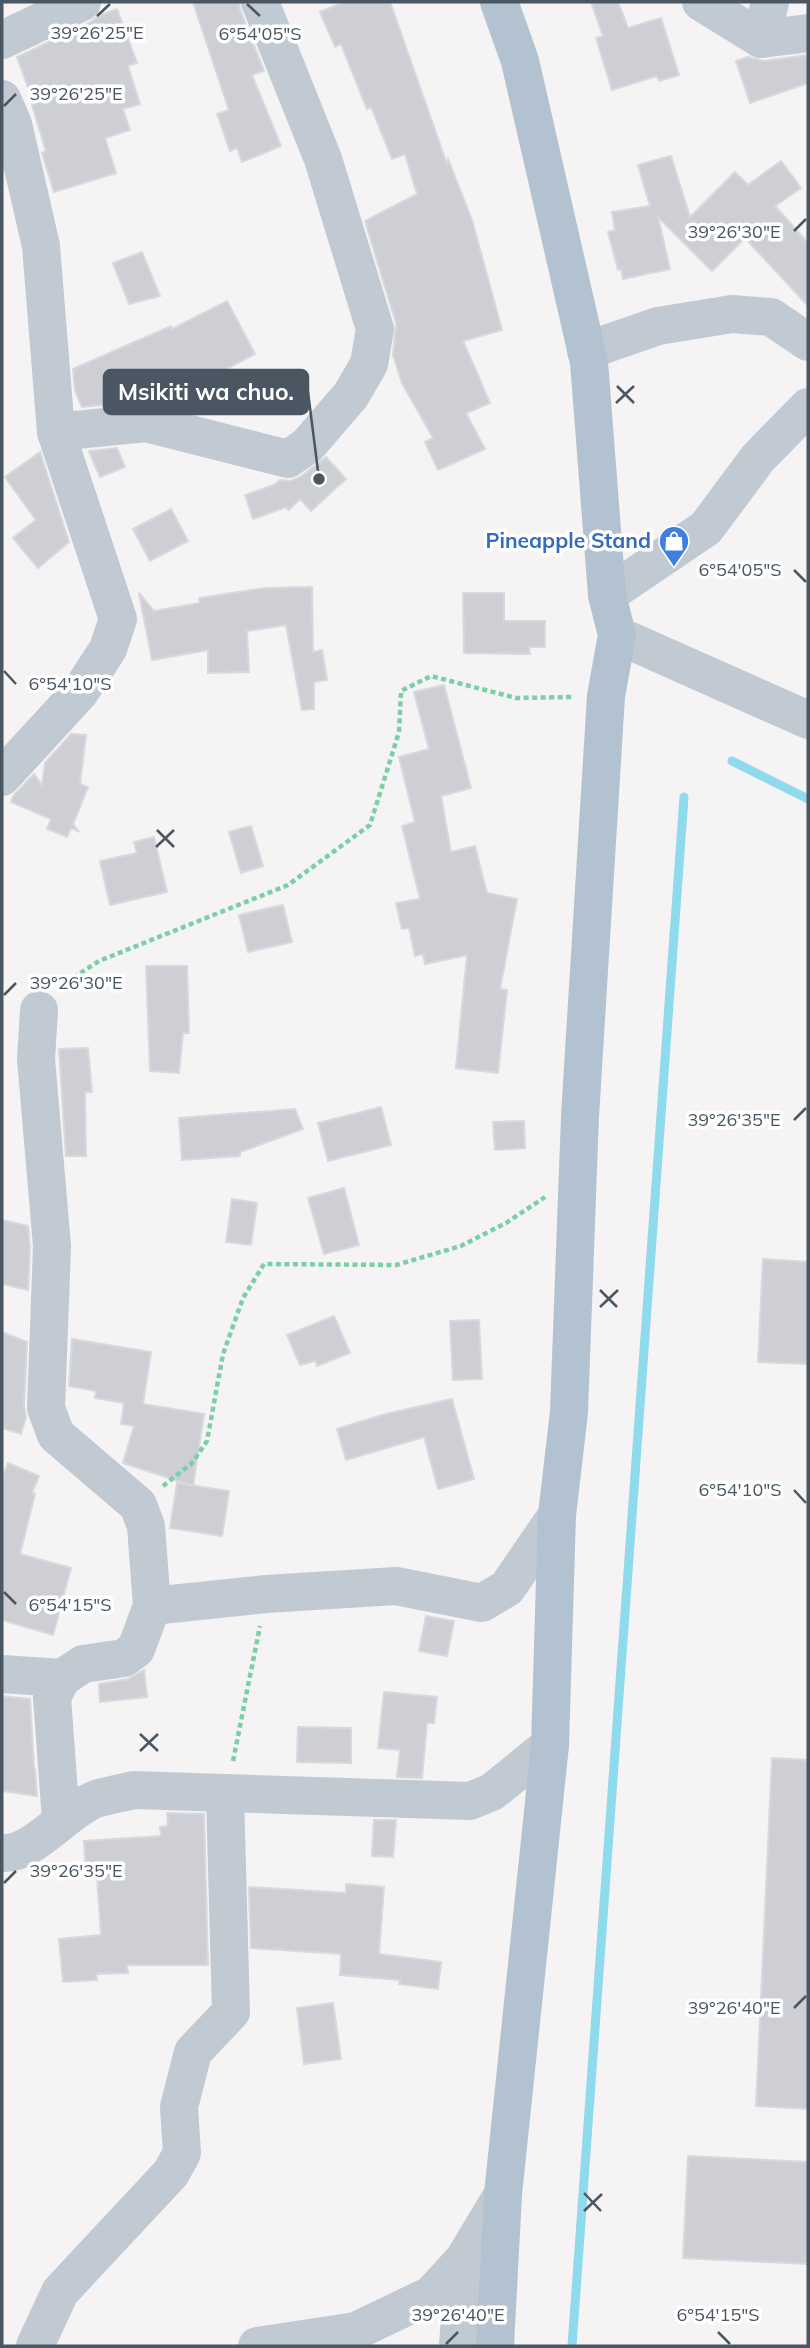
<svg xmlns="http://www.w3.org/2000/svg" width="810" height="2348" viewBox="0 0 810 2348" font-family="Mulish,sans-serif">
	<rect width="100%" height="100%" fill="#f5f3f3"/>
	<g fill="none" stroke-linecap="round" stroke-linejoin="round">
		<!-- stream -->
		<g stroke="#90daee" stroke-width="9">
			<path d="M732 761 808 799"/>
			<path d="M572 2346 684 797"/>
		</g>
	</g>
	<!-- building -->
	<g fill="#cdcfd5" stroke="#d7d9de" stroke-width="2">
		<path d="M193 2H239L240 10 264 71 252 75 281 146 242 162 237 148 230 151 217 114 229 110Z"/>
		<path d="M344 2H390L447 164 448 159 472 220 502 330 463 341 490 403 466 413 485 449 438 470 425 442 433 438 402 383 393 355 396 323 365 221 417 194 405 154 392 159 371 107 367 109 341 44 335 47 320 12Z"/>
		<path d="M591 2H618L628 28 661 18 679 75 659 81 657 76 612 90 596 38 603 36Z"/>
		<path d="M117 9 137 63 128 66 140 104 123 109 130 130 105 138 116 173 54 192 42 153 46 151 32 105 34 104 17 57 91 22 98 16Z"/>
		<path d="M808 55V83L750 103 736 61 748 57 764 61Z"/>
		<path d="M671 156 690 217 735 172 748 185 781 161 801 188 775 206 808 243V306L745 238 712 271 658 217 670 269 623 279 621 269 618 270 608 232 615 230 612 212 650 206 638 165Z"/>
		<path d="M142 252 160 296 129 304 113 263Z"/>
		<path d="M227 301 255 354 192 387 184 372 112 404 82 407 75 391 73 369 171 326 172 329Z"/>
		<path d="M117 448 125 467 100 477 89 451Z"/>
		<path d="M40 452 69 542 38 568 13 538 36 520 5 477Z"/>
		<path d="M326 457 346 479 311 511 300 499 289 510 286 507 253 519 245 495 274 485 280 480 291 481 300 477Z"/>
		<path d="M171 509 188 541 150 561 133 529Z"/>
		<path d="M312 587 313 652 322 650 327 680 314 682V709L302 710 286 625 247 631 249 672 208 673V650L152 660 139 593 154 611 200 603 199 598 265 588Z"/>
		<path d="M463 593H504V621H545V647H529L530 654 464 653Z"/>
		<path d="M444 685 471 788 441 796 451 852 475 846 487 893 517 899 500 989 507 990 498 1073 456 1068 467 955 425 964 423 954 415 956 409 928 402 929 396 903 420 899 402 826 415 822 399 757 429 749 414 692Z"/>
		<path d="M71 734 86 735 80 784 88 787 73 824 78 831 71 828 67 837 47 829 51 819 11 802 14 795 34 774 42 785 45 763Z"/>
		<path d="M251 826 263 866 241 873 229 832Z"/>
		<path d="M154 837 167 892 110 905 100 861 137 853 134 842Z"/>
		<path d="M283 905 292 942 248 952 239 915Z"/>
		<path d="M146 966H187L189 1033H183L179 1073 150 1071Z"/>
		<path d="M88 1048 92 1092H85L86 1156H66L59 1049Z"/>
		<path d="M381 1107 391 1145 328 1161 318 1123Z"/>
		<path d="M295 1109 303 1129 240 1152V1156L182 1160 179 1118Z"/>
		<path d="M524 1121 525 1148 495 1150 493 1122Z"/>
		<path d="M344 1188 359 1245 324 1254 308 1198Z"/>
		<path d="M232 1199 257 1203 251 1245 226 1242Z"/>
		<path d="M2 1220 28 1226 30 1247 28 1290 2 1284Z"/>
		<path d="M763 1259 808 1262V1364L758 1362Z"/>
		<path d="M334 1316 350 1353 317 1366 315 1361 300 1365 287 1335Z"/>
		<path d="M479 1320 482 1379 453 1380 450 1321Z"/>
		<path d="M2 1332 27 1342 24 1407 26 1417 21 1434 2 1428Z"/>
		<path d="M72 1339 151 1352 143 1404 204 1414 193 1486 123 1463 134 1426 121 1424 124 1403 95 1398 96 1391 69 1386Z"/>
		<path d="M452 1399 474 1479 438 1489 424 1437 346 1460 337 1429 382 1415Z"/>
		<path d="M8 1463 39 1476 32 1493 35 1494 20 1554 71 1568 53 1635 2 1620V1477Z"/>
		<path d="M177 1483 229 1491 222 1536 170 1528Z"/>
		<path d="M426 1616 454 1621 447 1656 419 1651Z"/>
		<path d="M144 1670 147 1697 100 1702 99 1684 128 1679Z"/>
		<path d="M384 1692 437 1697 434 1723H427L422 1778 397 1777 400 1750 378 1748Z"/>
		<path d="M2 1696 30 1699 34 1769H35L37 1796 2 1791Z"/>
		<path d="M298 1727 351 1728V1763L297 1762Z"/>
		<path d="M772 1758 808 1760V2109L756 2106Z"/>
		<path d="M167 1813 204 1814 208 1965H127L128 1973 96 1974 97 1980 63 1982 59 1939 101 1935 97 1877H86L84 1841 161 1836 160 1827 168 1826Z"/>
		<path d="M374 1820H396L393 1857 372 1856Z"/>
		<path d="M346 1884 384 1887 379 1954 441 1962 438 1989 399 1984 400 1980 340 1975 341 1954 251 1948 249 1887 346 1893Z"/>
		<path d="M333 2003 341 2059 304 2064 297 2008Z"/>
		<path d="M688 2156 808 2162V2264L683 2258Z"/>
	</g>
	<g fill="none" stroke-linecap="round" stroke-linejoin="round">
		<!-- path -->
		<g stroke="#7ad0a6" stroke-width="4.5" stroke-dasharray="5 3.5" stroke-linecap="butt">
			<path d="M59 987 99 961 288 885 370 825 399 732 401 691 431 676 516 698 573 697"/>
			<path d="M163 1486 192 1463 207 1441 223 1354 243 1298 264 1264 396 1265 461 1246 506 1223 545 1197"/>
			<path d="M233 1761 260 1626"/>
		</g>
		<!-- minor -->
		<g stroke="#c1cad2" stroke-width="38">
			<path d="M701 2 761 39 808 33"/>
			<path d="M761 39 770 2"/>
			<path d="M2 40 82 2"/>
			<path d="M2 99 13 124 41 246 56 432 118 619 108 649 80 692 2 777"/>
			<path d="M586 351 658 326 732 314 771 317 808 342"/>
			<path d="M56 432 146 423 288 459 308 445 351 395 369 364 375 329 323 159 260 2"/>
			<path d="M607 595 706 528 758 458 808 407"/>
			<path d="M617 635 808 720"/>
			<path d="M39 1010 36 1059 52 1246 46 1408 56 1435 138 1505 146 1526 152 1606 136 1649 124 1658 83 1664 62 1678 52 1697 61 1820"/>
			<path d="M152 1606 266 1594 396 1586 482 1603 507 1588 557 1515"/>
			<path d="M2 1674 62 1678"/>
			<path d="M2 1853C34 1855 66 1810 96 1799 108 1795 122 1793 134 1790L470 1801 492 1792 550 1745"/>
			<path d="M35 2346 60 2292 171 2173 182 2153 179 2107 193 2052 231 2012 225 1795"/>
			<path d="M257 2346 356 2331 431 2295 464 2259 503 2194"/>
			<path d="M458 2346 464 2259"/>
		</g>
		<!-- major -->
		<path stroke="#b3c2d1" stroke-width="38" d="M495 2346 503 2194 550 1745 557 1515 569 1412 580 1116 606 696 617 635 607 595 589 362 520 61 499 2"/>
	</g>
	<!-- ticks -->
	<path fill="none" stroke="#4a5661" stroke-width="2.5" d="M247 4 260 16M97 16 110 4M4 106 16 94M794 231 806 219M617 386 634 403M616 403 634 386M794 570 806 582M4 671 16 684M157 830 174 847M156 847 174 830M4 995 16 983M794 1120 806 1108M600 1290 617 1307M600 1307 618 1290M794 1490 806 1503M4 1592 16 1604M140 1734 158 1751M140 1751 158 1734M4 1883 16 1871M794 2008 806 1996M584 2193 601 2211M584 2211 602 2194M718 2332 730 2344M446 2344 458 2332"/>
	<!-- icons -->
	<defs>
		<g id="shop-pin" transform="scale(1.575)"><path d="M0 17L-7.5 6A9.5 9.5 0 1 1 7.5 6Z" fill="#3f7fe0" stroke="#fff"/><path d="M-5-2.5h2.3a2.7 3.5 0 0 1 5.4 0H5L5.5 6h-11ZM-1.5-2.5h3a1.5 2.3 0 0 0-3 0Z" fill="#fff"/></g>
	</defs>
	<g fill-rule="evenodd">
		<use href="#shop-pin" x="674" y="541"/>
	</g>
	<g text-anchor="middle" stroke-width="7" stroke-linejoin="round" paint-order="stroke">
		<!-- shop labels -->
		<g font-size="21" font-weight="bold" fill="#366cbe" stroke="#fff" text-anchor="end">
			<text x="651" y="548">Pineapple Stand</text>
		</g>
	</g>
	<g font-size="18" text-anchor="middle" fill="#4a5661" stroke="#fff" stroke-width="7" stroke-linejoin="round" paint-order="stroke">
		<text x="97" y="39">39°26'25"E</text>
		<text x="260" y="40">6°54'05"S</text>
		<text x="76" y="100">39°26'25"E</text>
		<text x="734" y="238">39°26'30"E</text>
		<text x="740" y="576">6°54'05"S</text>
		<text x="70" y="690">6°54'10"S</text>
		<text x="76" y="989">39°26'30"E</text>
		<text x="734" y="1126">39°26'35"E</text>
		<text x="740" y="1496">6°54'10"S</text>
		<text x="70" y="1611">6°54'15"S</text>
		<text x="76" y="1877">39°26'35"E</text>
		<text x="734" y="2014">39°26'40"E</text>
		<text x="718" y="2321">6°54'15"S</text>
		<text x="458" y="2321">39°26'40"E</text>
	</g>
	<!-- callouts -->
	<path fill="none" stroke="#4a5661" stroke-width="2.5" d="M319 479L308 392"/>
	<circle fill="#4a5661" stroke="#fff" stroke-width="2.5" cx="319" cy="479" r="7"/>
	<rect fill="#4a5661" stroke="#4a5661" stroke-width="2.5" x="104" y="370" width="204" height="44" rx="7"/>
	<g font-size="23" text-anchor="middle" font-weight="bold" fill="#fff">
		<text x="206" y="400">Msikiti wa chuo.</text>
	</g>
	<!-- border -->
	<rect width="810" height="2348" fill="none" stroke="#4a5661" stroke-width="7"/>
</svg>
